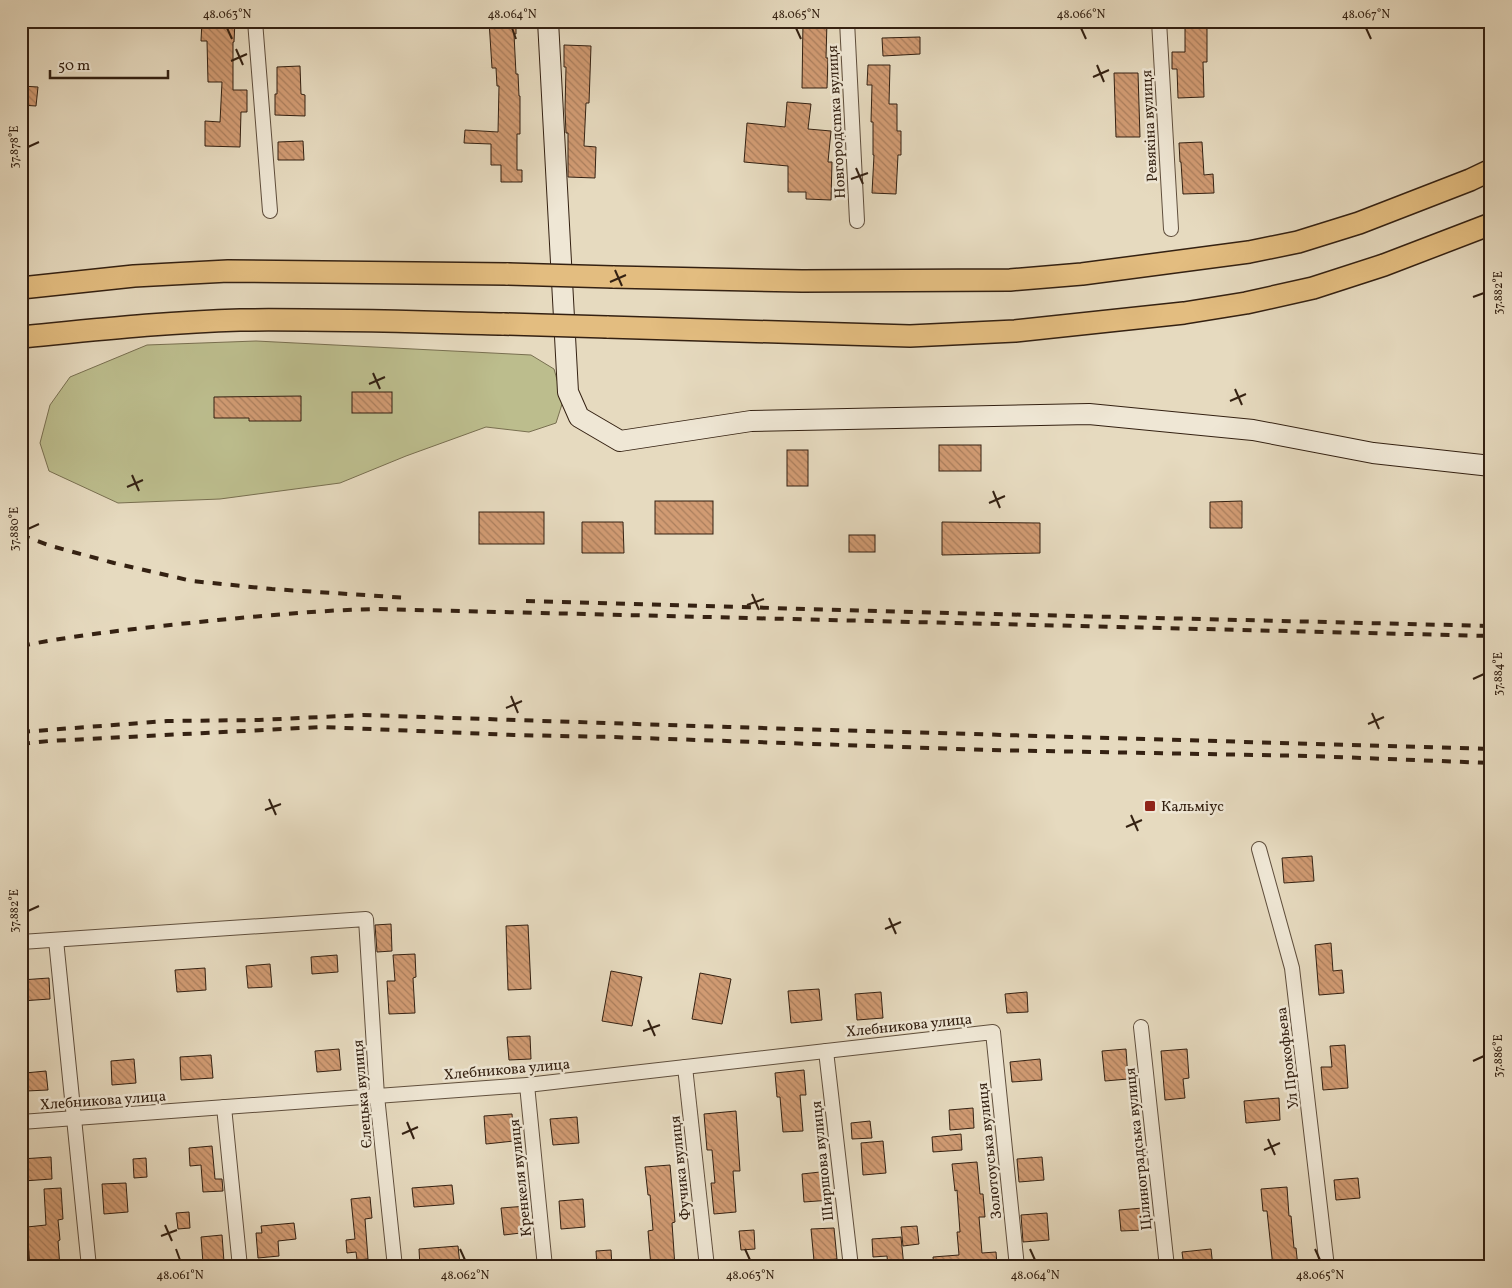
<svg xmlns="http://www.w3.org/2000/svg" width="1512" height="1288" viewBox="0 0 1512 1288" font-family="Vollkorn,serif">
	<defs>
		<pattern id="building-back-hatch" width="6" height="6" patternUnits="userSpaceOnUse" patternTransform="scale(1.25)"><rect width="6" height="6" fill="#d19b73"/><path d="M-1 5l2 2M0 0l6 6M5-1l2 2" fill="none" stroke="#aa7e5d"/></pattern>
	</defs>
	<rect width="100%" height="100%" fill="#e6dabf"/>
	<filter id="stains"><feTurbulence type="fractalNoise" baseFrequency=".004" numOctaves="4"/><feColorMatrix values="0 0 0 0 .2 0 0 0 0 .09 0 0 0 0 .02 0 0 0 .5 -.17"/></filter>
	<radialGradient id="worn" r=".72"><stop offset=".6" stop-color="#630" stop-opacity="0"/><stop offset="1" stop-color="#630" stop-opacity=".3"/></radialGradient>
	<!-- grass -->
	<path fill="#bcbd8d" stroke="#786f50" d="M256 341 531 355 554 369 563 401 556 423 529 432 486 427 406 456 340 483 220 499 118 503 49 471 40 443 50 405 70 377 147 345Z"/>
	<!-- building -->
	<g fill="url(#building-back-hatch)" stroke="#342112">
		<path d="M202 21H235L234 42H233V90H247V112H241L240 147 205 146V121L220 122 222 82H208L207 41H201Z"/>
		<path d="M489 21H516V34H514L516 74H518L519 96H520V134H517V170H522V182H501V165H491V144L464 143 465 130 498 132 499 86H497L496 68H492Z"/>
		<path d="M803 21H827L826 58H828L827 88H802Z"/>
		<path d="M1185 21H1207V62H1203L1204 97 1178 98 1177 69H1172V52H1185Z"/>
		<path d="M920 37V54L883 56 882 38Z"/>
		<path d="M564 45 591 46 589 103H586L584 146 596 147 595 178 568 177V133H566L565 110 566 67H564Z"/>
		<path d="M868 65H890L889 104H897V131H901V155H898L896 194 872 193 874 155H873V122H871L872 85H867Z"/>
		<path d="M300 66 301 94 305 95V116L275 115V94H277V67Z"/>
		<path d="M1114 73H1138L1140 137H1116Z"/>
		<path d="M21 86 38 87 36 106 21 105Z"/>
		<path d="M787 102 811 104 808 129 831 131 828 162H832L831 200 806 199V192H788V166L744 162 747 123 785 127Z"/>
		<path d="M303 141 304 160H278V142Z"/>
		<path d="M1202 142 1204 175 1213 174 1214 193 1183 194 1181 162H1180L1179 143Z"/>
		<rect x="352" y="392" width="40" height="21"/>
		<path d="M301 396V421H249V418H214V397Z"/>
		<rect x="939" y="445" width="42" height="26"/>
		<rect x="787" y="450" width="21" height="36"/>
		<rect x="655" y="501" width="58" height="33"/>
		<path d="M1242 501V528H1210V502Z"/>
		<rect x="479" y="512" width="65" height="32"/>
		<path d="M582 522H623L624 553H582Z"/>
		<path d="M942 522 1040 523V553L942 555Z"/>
		<rect x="849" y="535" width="26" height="17"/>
		<path d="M1312 856 1314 881 1284 883 1282 858Z"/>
		<path d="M391 924 392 951 377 952 375 925Z"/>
		<path d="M528 925 531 989 508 990 506 926Z"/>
		<path d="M1331 943 1333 971 1342 970 1344 993 1319 995 1315 945Z"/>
		<path d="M415 954 416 977 413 978 415 1013 389 1014 387 981H395L393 955Z"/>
		<path d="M337 955 338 972 312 974 311 957Z"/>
		<path d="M270 964 272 987 248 988 246 966Z"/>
		<path d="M205 968 206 990 177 992 175 970Z"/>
		<path d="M611 971 642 977 632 1026 602 1021Z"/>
		<path d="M700 973 731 979 722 1024 692 1019Z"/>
		<path d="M49 978 50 999 21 1001V980Z"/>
		<path d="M819 989 822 1020 791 1023 788 991Z"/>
		<path d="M881 992 883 1018 857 1020 855 994Z"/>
		<path d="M1027 992 1028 1012 1007 1013 1005 994Z"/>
		<path d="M530 1036 531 1059 509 1060 507 1037Z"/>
		<path d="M1345 1045 1348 1088 1323 1090 1321 1067H1332L1330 1046Z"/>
		<path d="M339 1049 341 1070 317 1072 315 1051Z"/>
		<path d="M1126 1049 1128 1079 1105 1081 1102 1051Z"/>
		<path d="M1187 1049 1189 1078 1183 1079 1185 1098 1165 1100 1161 1051Z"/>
		<path d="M211 1055 213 1078 181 1080 180 1057Z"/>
		<path d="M134 1059 136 1083 112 1085 111 1061Z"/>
		<path d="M1040 1059 1042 1080 1012 1082 1010 1062Z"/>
		<path d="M804 1070 806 1095H800L803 1131 783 1132 780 1097H777L775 1073Z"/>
		<path d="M46 1071 48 1090 26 1091 25 1073Z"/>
		<path d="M1279 1098 1280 1120 1246 1123 1244 1101Z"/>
		<path d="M973 1108 974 1128 950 1130 949 1110Z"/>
		<path d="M736 1111 740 1171H733L736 1212 714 1214 711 1183H715L712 1150H707L704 1114Z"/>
		<path d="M512 1114 514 1141 486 1144 484 1116Z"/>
		<path d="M577 1117 579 1143 553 1145 550 1119Z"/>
		<path d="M870 1121 872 1138 852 1139 851 1123Z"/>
		<path d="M961 1134 962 1150 933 1152 932 1137Z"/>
		<path d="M883 1141 886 1173 863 1175 861 1143Z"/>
		<path d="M212 1146 215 1179H222L223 1191 203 1192 201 1165 190 1166 189 1148Z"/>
		<path d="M51 1157 52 1179 23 1181 21 1159Z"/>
		<path d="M1042 1157 1044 1180 1019 1182 1017 1159Z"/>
		<path d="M146 1158 147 1177 134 1178 133 1159Z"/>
		<path d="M977 1162 980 1194H983L985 1217H979L982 1253 996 1252 997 1265 974 1267H934L933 1257 959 1255 957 1232H960L957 1190 955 1191 952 1164Z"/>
		<path d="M670 1165 675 1222 672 1223 675 1267H651L648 1231 653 1230 650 1195H648L645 1167Z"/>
		<path d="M829 1171 831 1200 804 1202 802 1174Z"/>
		<path d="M1358 1178 1360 1198 1336 1200 1334 1180Z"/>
		<path d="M126 1183 128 1212 104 1214 102 1184Z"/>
		<path d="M452 1185 454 1204 414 1207 412 1188Z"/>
		<path d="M1287 1187 1289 1216H1291L1294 1248H1296L1298 1267H1273L1267 1211H1263L1261 1189Z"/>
		<path d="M61 1188 63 1219 58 1220 60 1240 58 1241 60 1267H30L27 1227 46 1225 44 1189Z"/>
		<path d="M370 1197 372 1218 365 1219 368 1259 357 1260 356 1252 347 1253 346 1240 355 1239 351 1199Z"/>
		<path d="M583 1199 585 1227 561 1229 559 1201Z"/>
		<path d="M527 1206 529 1232 504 1235 501 1208Z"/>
		<path d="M1143 1208 1145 1230 1121 1231 1119 1210Z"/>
		<path d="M189 1212 190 1228 178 1229 176 1213Z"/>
		<path d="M1047 1213 1049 1240 1023 1242 1021 1215Z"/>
		<path d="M294 1223 296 1239 278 1241 279 1256 258 1258 256 1233H262L261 1226Z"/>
		<path d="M917 1226 919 1244 903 1246 901 1227Z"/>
		<path d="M834 1228 837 1259 814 1261 811 1229Z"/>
		<path d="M754 1230 755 1249 741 1250 739 1231Z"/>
		<path d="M222 1235 224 1262 203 1263 201 1237Z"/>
		<path d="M901 1237 904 1267H888L887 1256 873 1257 872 1239Z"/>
		<path d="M458 1246 460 1265 420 1267 419 1249Z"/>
		<path d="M1211 1249 1213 1267H1184L1182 1252Z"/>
		<path d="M611 1250 612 1267H597L596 1251Z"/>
	</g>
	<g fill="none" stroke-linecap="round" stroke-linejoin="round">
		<!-- street casing -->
		<g stroke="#604f3d" stroke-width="16">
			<g id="street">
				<path d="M255 21 270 211"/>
				<path d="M847 21 857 221"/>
				<path d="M1159 21 1171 229"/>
				<path d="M1259 849 1292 968 1327 1267"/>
				<path d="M56 940 89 1267"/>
				<path d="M21 942 366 919 377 1096 395 1267"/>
				<path d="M1141 1027 1167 1267"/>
				<path d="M826 1051 851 1267"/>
				<path d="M685 1067 707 1267"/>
				<path d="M527 1085 545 1267"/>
				<path d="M224 1107 240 1267"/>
				<path d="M21 1122 527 1085 993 1032 1017 1267"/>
			</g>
		</g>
		<!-- secondary casing -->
		<g stroke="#342112" stroke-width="22">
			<path id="secondary" d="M548 21 568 392 579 417 620 441 751 421 1089 414 1253 430 1373 453 1491 466"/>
		</g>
		<!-- primary casing -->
		<g stroke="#342112" stroke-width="24">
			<g id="primary">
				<path d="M613 277 802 281 1010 280 1082 274 1249 252 1298 242 1359 223 1470 180 1491 170"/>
				<path d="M21 288 134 276 228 271 508 274"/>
				<path d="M607 327 910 336 1015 331 1184 313 1246 303 1313 288 1384 265 1491 224"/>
				<path d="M21 337C94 330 167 322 240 320 328 319 416 322 504 324"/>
			</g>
		</g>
		<!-- street -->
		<use href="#street" stroke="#efe7d5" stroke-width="14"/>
		<!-- secondary -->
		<use href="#secondary" stroke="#efe7d5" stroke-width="20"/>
		<!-- primary -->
		<use href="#primary" stroke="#e3bd80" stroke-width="21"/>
		<!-- rail -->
		<g stroke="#342112" stroke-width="4" stroke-dasharray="9 9" stroke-linecap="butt">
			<path d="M21 535 51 546 114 563 192 581 272 589 409 598"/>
			<path d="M526 601 950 613 1491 626"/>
			<path d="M21 646C86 633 152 627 218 620 271 615 324 610 377 609L1491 636"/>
			<path d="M21 732 167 721 259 720 363 715 728 727 1491 749"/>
			<path d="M21 744 49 741 321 727 514 735 612 737 987 750 1311 756 1491 763"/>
		</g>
		<!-- primary-bridge casing -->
		<g stroke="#342112" stroke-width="24" stroke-linecap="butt">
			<g id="primary-bridge">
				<path d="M508 274 613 277"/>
				<path d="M504 324 607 327"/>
			</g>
		</g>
		<!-- primary-bridge -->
		<use href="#primary-bridge" stroke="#e3bd80" stroke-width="21"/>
	</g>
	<!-- ticks -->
	<path fill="none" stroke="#342112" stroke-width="2" d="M227 28 232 39M512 28 516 39M796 28 801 39M1081 28 1086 39M1366 28 1371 39M236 49 243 65M231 61 247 54M1097 65 1104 82M1093 77 1109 70M28 147 39 142M856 168 863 184M851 179 868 173M615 270 622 286M610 282 626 275M1473 297 1484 293M373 373 380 389M369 384 385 377M1235 389 1242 405M1230 401 1246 394M132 475 139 491M127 487 143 480M993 491 1000 508M989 503 1005 496M28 529 39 524M752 594 759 610M747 605 764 599M1473 679 1484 674M511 696 518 713M506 708 522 701M1372 713 1379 729M1368 724 1384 717M269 799 276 815M265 810 281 804M1131 815 1138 831M1126 827 1142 820M28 911 39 906M889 918 896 934M885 929 901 922M648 1020 655 1036M643 1031 660 1025M1473 1061 1484 1056M407 1122 414 1139M402 1134 418 1127M1268 1139 1275 1155M1264 1150 1280 1143M165 1225 172 1241M161 1236 177 1230M176 1249 180 1260M460 1249 465 1260M745 1249 750 1260M1030 1249 1035 1260M1315 1249 1320 1260"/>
	<!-- markers -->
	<rect fill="#8f2418" stroke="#efe7d5" stroke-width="2" x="1144" y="800" width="12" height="12" rx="2.5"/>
	<g text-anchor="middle" stroke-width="5" stroke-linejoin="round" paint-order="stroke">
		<!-- street labels -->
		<g font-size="15" fill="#342112" stroke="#efe7d5">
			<text transform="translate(836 122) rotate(-93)" y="5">Новгородсmка вулиця</text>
			<text transform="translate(1149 126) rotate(-93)" y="5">Ревякiна вулиця</text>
			<text transform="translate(909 1025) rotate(-6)" y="5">Хлебникова улица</text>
			<text transform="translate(1287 1058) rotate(-97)" y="5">Ул Прокофьева</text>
			<text transform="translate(507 1069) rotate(-5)" y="5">Хлебникова улица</text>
			<text transform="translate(362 1094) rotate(-95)" y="5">Єлецька вулиця</text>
			<text transform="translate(103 1100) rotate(-4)" y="5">Хлебникова улица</text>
			<text transform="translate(1138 1149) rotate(-96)" y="5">Цілиноградська вулиця</text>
			<text transform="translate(989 1151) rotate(-96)" y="5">Золотоуська вулиця</text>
			<text transform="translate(822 1161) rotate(-96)" y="5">Ширшова вулиця</text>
			<text transform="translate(680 1168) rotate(-96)" y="5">Фучика вулиця</text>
			<text transform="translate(520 1178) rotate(-96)" y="5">Кренкеля вулиця</text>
		</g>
		<!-- poi labels -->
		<g font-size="15" fill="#342112" stroke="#efe7d5" text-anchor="start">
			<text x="1161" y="811">Кальміус</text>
		</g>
	</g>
	<!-- margin -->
	<rect width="1512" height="1288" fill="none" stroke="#e6dabf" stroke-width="55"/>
	<!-- scale -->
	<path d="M50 70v8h118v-8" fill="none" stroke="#342112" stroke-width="2.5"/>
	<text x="58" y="70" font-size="15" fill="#342112" stroke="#efe7d5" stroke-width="4" paint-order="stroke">50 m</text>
	<rect x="28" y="28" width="1456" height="1232" fill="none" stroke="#342112" stroke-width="2"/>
	<g font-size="12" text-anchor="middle" fill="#342112">
		<text x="227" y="18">48.063°N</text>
		<text x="512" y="18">48.064°N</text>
		<text x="796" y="18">48.065°N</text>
		<text x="1081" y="18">48.066°N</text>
		<text x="1366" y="18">48.067°N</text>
		<text transform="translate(14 147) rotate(-90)" y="4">37.878°E</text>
		<text transform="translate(1498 293) rotate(-90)" y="4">37.882°E</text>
		<text transform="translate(14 529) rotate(-90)" y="4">37.880°E</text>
		<text transform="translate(1498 674) rotate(-90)" y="4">37.884°E</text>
		<text transform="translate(14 911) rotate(-90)" y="4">37.882°E</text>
		<text transform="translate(1498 1056) rotate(-90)" y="4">37.886°E</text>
		<text x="180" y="1279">48.061°N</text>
		<text x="465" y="1279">48.062°N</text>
		<text x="750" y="1279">48.063°N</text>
		<text x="1035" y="1279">48.064°N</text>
		<text x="1320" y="1279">48.065°N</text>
	</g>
	<rect width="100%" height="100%" filter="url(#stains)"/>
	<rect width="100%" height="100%" fill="url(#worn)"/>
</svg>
